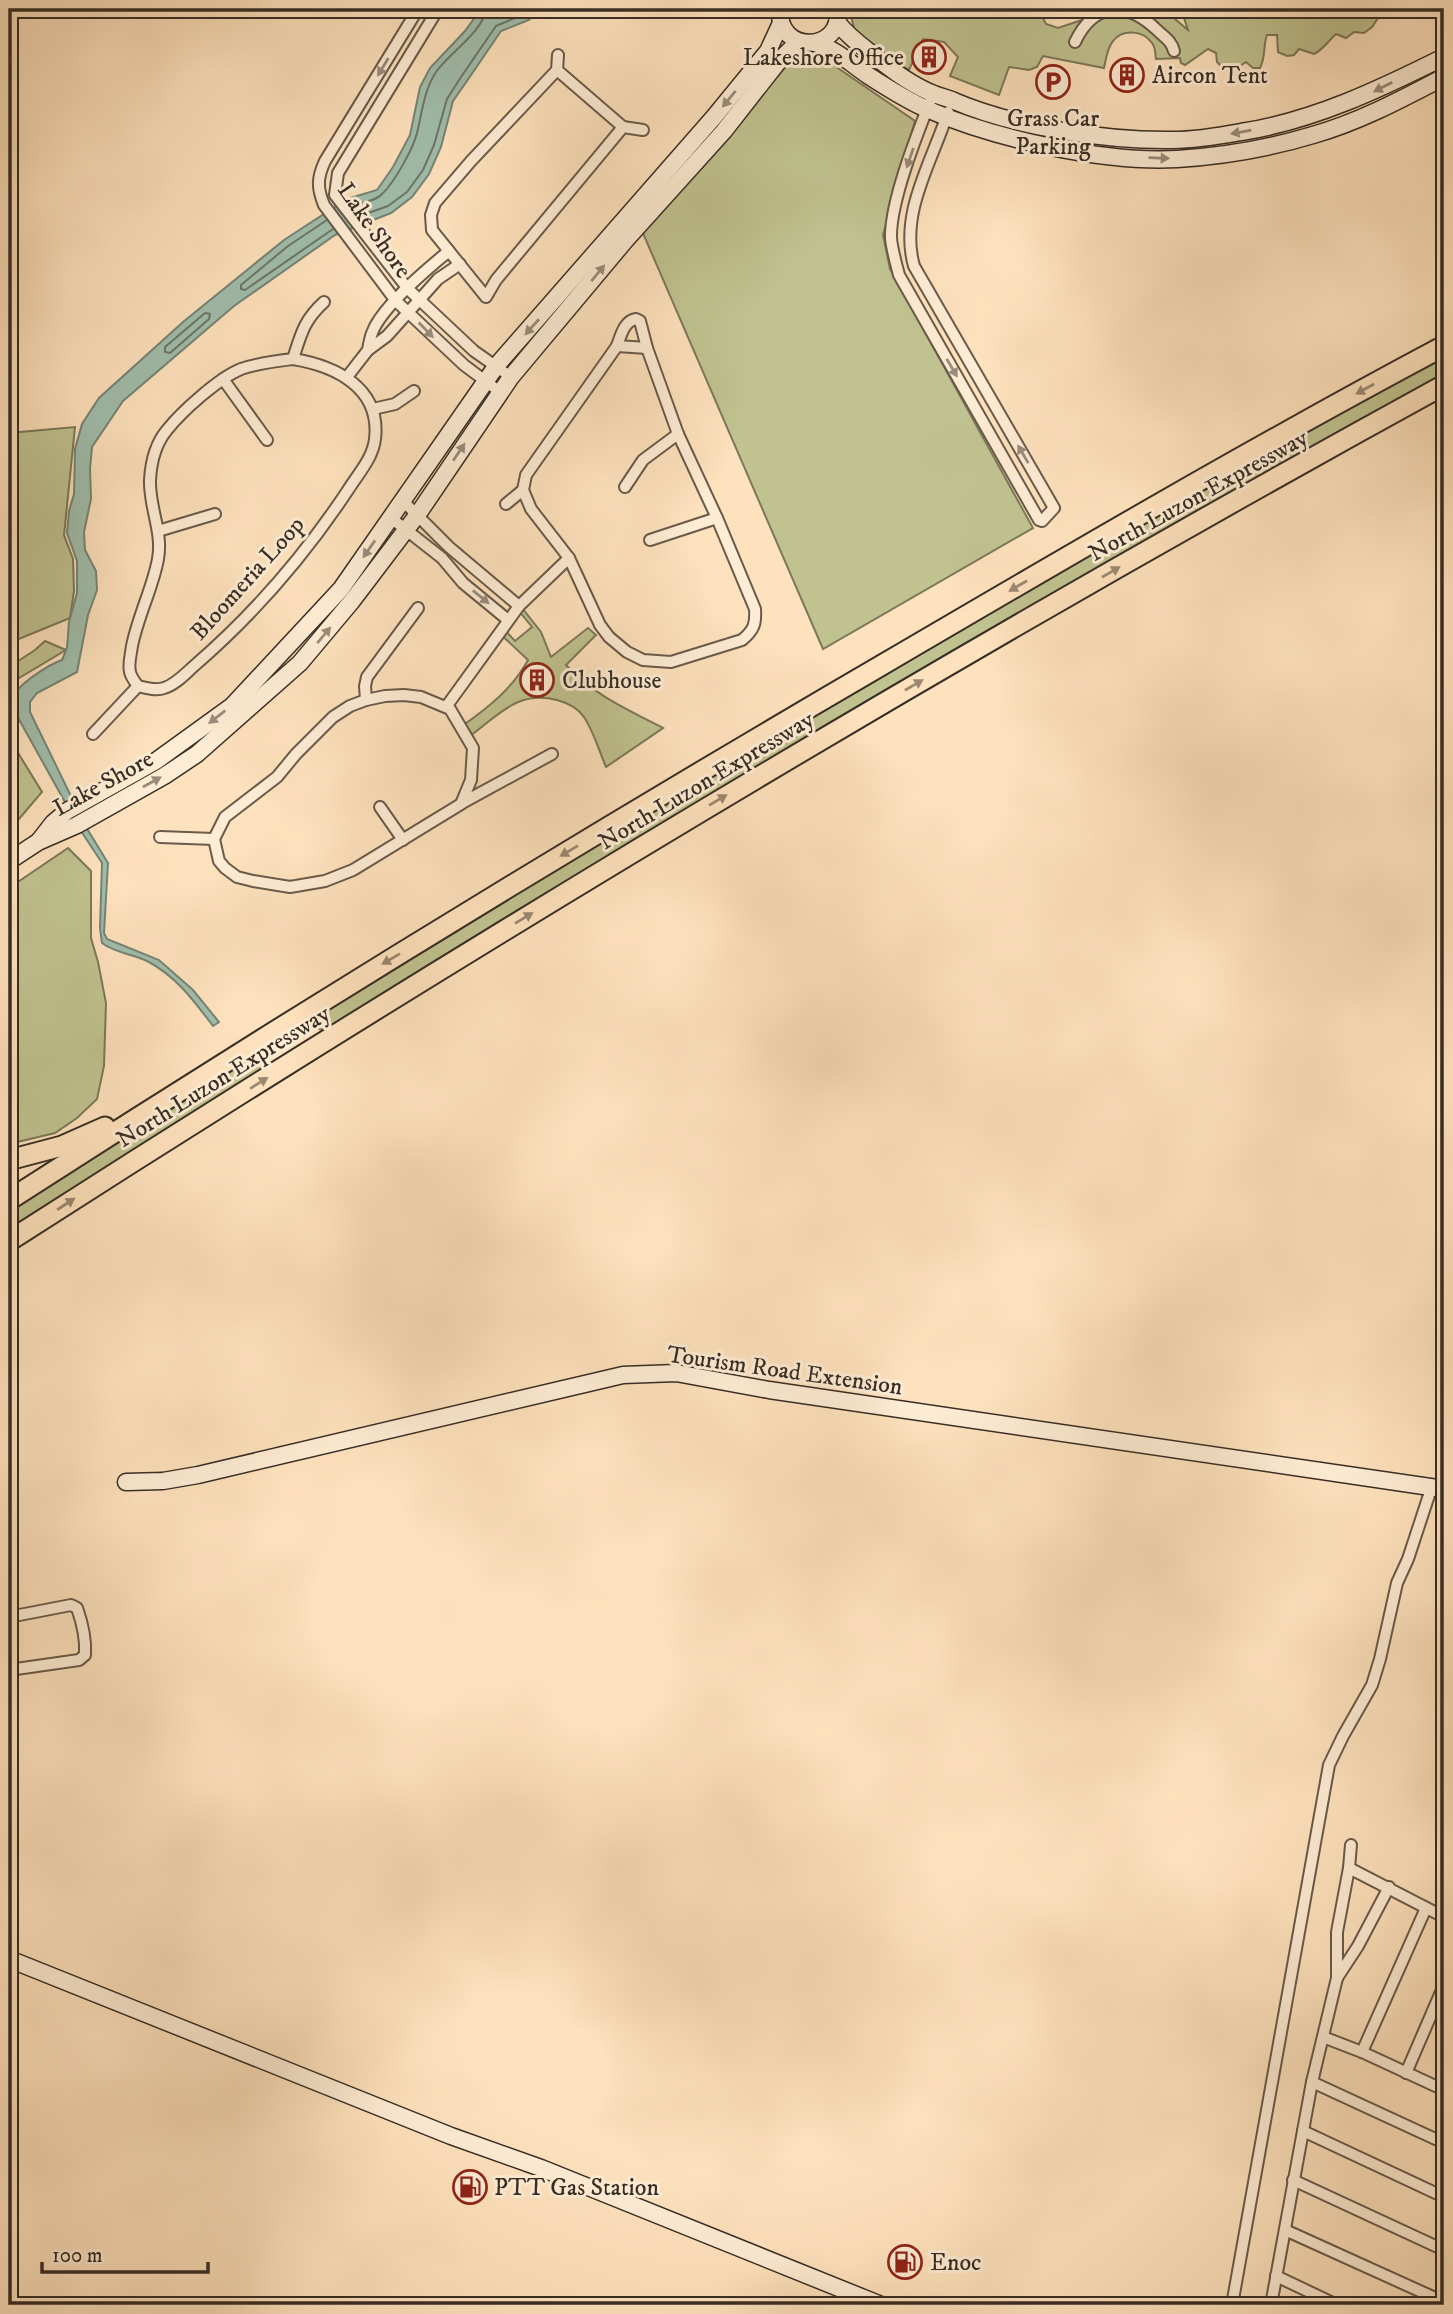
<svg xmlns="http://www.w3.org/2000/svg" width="1453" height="2314" viewBox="0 0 1453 2314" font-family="'IM FELL DW Pica',serif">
	<rect width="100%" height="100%" fill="#fee2bd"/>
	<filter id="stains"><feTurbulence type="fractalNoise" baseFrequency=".00286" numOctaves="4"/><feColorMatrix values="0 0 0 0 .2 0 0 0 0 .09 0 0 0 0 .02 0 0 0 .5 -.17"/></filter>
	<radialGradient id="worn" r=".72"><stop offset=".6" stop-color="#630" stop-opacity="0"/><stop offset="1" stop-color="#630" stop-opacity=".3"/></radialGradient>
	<!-- green -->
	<g fill="#c0c390" stroke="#7c785a" stroke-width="2">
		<path d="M849 9H1044L1043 18 1046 24 1058 28 1085 19 1099 9H1163L1188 30 1181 9H1384L1372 27 1364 33 1354 32 1346 38 1336 34C1328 41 1324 49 1314 54L1299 49 1294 55 1287 56 1278 52 1277 35H1267C1263 45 1266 57 1260 68H1253L1246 62 1234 70 1224 69 1217 62 1216 53 1208 49 1185 65 1181 63 1180 58 1156 59C1155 54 1156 48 1152 43 1144 31 1123 28 1113 41 1107 48 1106 59 1104 68L1043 56 1037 67 1029 70 1009 67 999 95 950 76 958 57 944 42 923 39 909 70 880 55 856 35Z"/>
		<path d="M816 53 915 121 883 235 890 269 1033 528 823 649 642 231 790 62 802 54Z"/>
		<path d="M1444 355V380L326 1030 319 1029 314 1024 315 1017 320 1010 900 662 1273 449Z"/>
		<path d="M75 427 64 535 73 559 74 591 70 618 9 643V433Z"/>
		<path d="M519 604 541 632 551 657 588 628 596 635 566 665C592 694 628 710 663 728L606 767C599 751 594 732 584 717 577 707 568 703 557 700 518 690 500 714 470 736L462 726C488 708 513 688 528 660L496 630 503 628 515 641 532 627 520 612Z"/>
		<path d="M45 641 66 650 9 684V667L35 650Z"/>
		<path d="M9 738 42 792 19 819 9 827Z"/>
		<path d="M68 848 91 871V938L98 962 106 1003 104 1066 97 1099 77 1118 55 1133 9 1144V888Z"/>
		<path d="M255 1052 266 1057V1063L262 1072 9 1233V1206Z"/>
	</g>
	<!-- water -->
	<path fill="#a0beac" stroke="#768476" stroke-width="2" d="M481 9H539L529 20 501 31 467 81 453 101 441 147 429 174 412 197 391 213 335 235 234 306 123 401 92 447 90 469 91 499 84 532 85 550 96 571 97 590 88 615 77 672 37 693 30 702V712L86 827 108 863 104 933 107 939 159 960 193 990 219 1022 213 1026C194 1001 176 976 147 961 133 954 115 953 102 943L100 928 102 863 81 831 16 714C14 709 12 704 13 698 16 685 50 664 62 660L67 648 69 622 77 593V561L67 533 69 511 74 494 75 449 82 424 99 398 183 322 284 240 347 199 377 190 393 167 410 135 420 87 430 68 465 31Z"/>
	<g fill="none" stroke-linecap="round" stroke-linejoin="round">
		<!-- shore -->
		<g stroke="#6c7668" stroke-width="2">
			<path d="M352 205C361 203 376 201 382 194 394 183 413 149 417 133 422 113 424 90 436 72 449 53 483 32 486 9"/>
			<path d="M360 216 388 206 407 192 423 170 434 145 447 99 461 77 496 26 525 14 530 9"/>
			<path d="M327 220 288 246 241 285V289L245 290 333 229"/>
			<path d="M205 313 210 314 209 319 170 353 165 352V347Z"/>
		</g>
		<!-- street casing -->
		<g stroke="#695a4a" stroke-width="14">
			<g id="street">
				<path d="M418 9 325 161C317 178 317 188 324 205L396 301 464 365 500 392"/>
				<path d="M438 9 338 173 335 195 408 289 474 351 511 377"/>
				<path d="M1075 42C1094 2 1127 1 1157 30 1164 37 1171 40 1174 51"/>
				<path d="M557 70 623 127 496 280 486 297 432 230 431 215 435 203 471 161 557 70 558 55"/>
				<path d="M933 94C919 129 890 201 891 238 892 250 896 263 899 275L1039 520 1042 521 1054 508 914 266C899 213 932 162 948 112"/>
				<path d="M623 127 643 130"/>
				<path d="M636 319 640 321 647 348 678 434 717 518 755 609C756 624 754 630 742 640L671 662 643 660 627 652 609 637 600 625 569 558 531 509 523 490 526 475 617 346C621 335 624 321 636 319Z"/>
				<path d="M617 346 647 348"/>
				<path d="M368 350C369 344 370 338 372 333 381 308 428 268 449 251"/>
				<path d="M293 359C336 366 381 388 375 439 373 458 358 474 348 490 305 555 253 615 194 666 185 674 175 685 164 688 156 691 146 688 138 686 135 682 131 677 130 672 128 664 131 654 132 646 138 616 153 587 158 559 163 532 149 507 150 480 151 462 156 443 167 430 182 411 219 378 241 369 258 363 276 361 293 359Z"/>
				<path d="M293 359C301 334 304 320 324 302"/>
				<path d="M347 377 368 350 387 336 438 279 460 264"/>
				<path d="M223 379 267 440"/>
				<path d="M373 409 395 404 414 391"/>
				<path d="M625 487 643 460 678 434"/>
				<path d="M404 502 449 547 519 606"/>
				<path d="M506 504 523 490"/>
				<path d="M391 518 442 558 463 583 508 620"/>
				<path d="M158 531 215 514"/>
				<path d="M650 540 717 518"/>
				<path d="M404 695 421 697 450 709 473 748 471 780 461 804 353 870 325 881 290 887 253 881 237 877 225 868 219 861 214 839 225 817 277 777 296 754 333 717 350 706 366 700 385 696Z"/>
				<path d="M366 700 365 686 367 677 418 608"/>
				<path d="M446 707 519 606 569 558"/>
				<path d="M93 734 138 686"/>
				<path d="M462 803 552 754"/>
				<path d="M380 807 403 840"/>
				<path d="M160 837 214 839"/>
				<path d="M9 1617 71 1605 77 1608C82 1622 86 1640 85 1655L79 1660 9 1670"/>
				<path d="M1349 1868 1444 1917"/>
				<path d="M1337 1978 1358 1946 1389 1887"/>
				<path d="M1323 2037 1362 2052 1444 2090"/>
				<path d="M1362 2052 1426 1908"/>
				<path d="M1406 2073 1444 1985"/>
				<path d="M1312 2082 1444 2143"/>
				<path d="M1303 2131 1444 2197"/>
				<path d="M1293 2180 1444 2250"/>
				<path d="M1285 2230 1444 2302"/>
				<path d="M1276 2276 1337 2305"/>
				<path d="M1232 2305 1329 1765 1343 1736 1372 1685 1380 1659 1397 1583 1408 1559 1431 1489"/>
				<path d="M1271 2305 1312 2082 1337 1978V1932L1349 1868 1351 1845"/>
			</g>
		</g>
		<!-- secondary casing -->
		<g stroke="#372d24" stroke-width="19">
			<g id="secondary">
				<path d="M780 9C777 55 843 53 838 9"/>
				<path d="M837 22C847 35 859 44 872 54 891 70 911 85 934 94 941 97 948 98 954 101 1015 127 1106 141 1173 140 1195 140 1219 136 1241 132 1313 121 1380 89 1444 57"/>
				<path d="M815 43C836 49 851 64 869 76 886 87 910 102 929 110 996 139 1104 163 1177 159 1223 156 1270 148 1313 135 1359 122 1402 99 1444 77"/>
				<path d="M39 841 53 823 67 811 156 761 232 706 341 589 497 365 714 117 768 51 781 23"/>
				<path d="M9 861 38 842 77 825 164 776 197 754 300 663 352 601 418 514 511 377 624 242 724 131 778 62 791 49 803 43"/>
				<path d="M126 1482 163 1481 198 1475 623 1375 676 1373 769 1390 1444 1489"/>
				<path d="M9 1959 451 2136 541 2168 881 2305"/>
			</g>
		</g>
		<!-- highway casing -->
		<g stroke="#372d24" stroke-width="23">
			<g id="highway">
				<path d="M9 1160 62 1146 105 1127"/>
				<path d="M9 1200C296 1015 587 837 882 665 1068 556 1254 447 1444 346"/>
				<path d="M9 1241C478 940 955 653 1444 385"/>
			</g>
		</g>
		<!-- street -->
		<use href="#street" stroke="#feecd4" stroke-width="10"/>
		<!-- secondary -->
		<use href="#secondary" stroke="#feecd4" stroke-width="16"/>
		<!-- highway -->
		<use href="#highway" stroke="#fee2bd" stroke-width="19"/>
	</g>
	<!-- one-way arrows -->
	<defs><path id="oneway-solid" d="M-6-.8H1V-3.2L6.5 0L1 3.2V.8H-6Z" transform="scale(1.75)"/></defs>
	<g fill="#9a8c7c">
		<use href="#oneway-solid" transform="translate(383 67) rotate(121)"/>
		<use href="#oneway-solid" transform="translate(1383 87) rotate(153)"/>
		<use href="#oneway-solid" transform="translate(729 99) rotate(129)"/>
		<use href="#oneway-solid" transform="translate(1241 132) rotate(170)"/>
		<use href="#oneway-solid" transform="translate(910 158) rotate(109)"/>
		<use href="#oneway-solid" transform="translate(1159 158) rotate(2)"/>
		<use href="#oneway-solid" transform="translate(598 273) rotate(-51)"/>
		<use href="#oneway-solid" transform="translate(532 327) rotate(132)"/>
		<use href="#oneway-solid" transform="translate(426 330) rotate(46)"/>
		<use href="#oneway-solid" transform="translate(952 368) rotate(60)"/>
		<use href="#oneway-solid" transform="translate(459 452) rotate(-56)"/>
		<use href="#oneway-solid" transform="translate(1023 454) rotate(-120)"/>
		<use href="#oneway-solid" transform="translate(369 549) rotate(125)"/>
		<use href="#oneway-solid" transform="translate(481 597) rotate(39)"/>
		<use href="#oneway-solid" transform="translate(324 635) rotate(-50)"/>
		<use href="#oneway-solid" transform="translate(217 717) rotate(142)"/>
		<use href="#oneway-solid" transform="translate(152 782) rotate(-29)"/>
	</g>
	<g fill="#9a8870">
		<use href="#oneway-solid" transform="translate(1365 389) rotate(151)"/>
		<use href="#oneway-solid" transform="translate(1111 572) rotate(-30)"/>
		<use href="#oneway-solid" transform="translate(1018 586) rotate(150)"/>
		<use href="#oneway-solid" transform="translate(914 685) rotate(-30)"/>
		<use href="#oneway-solid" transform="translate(718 800) rotate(-31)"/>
		<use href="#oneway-solid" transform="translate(569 851) rotate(149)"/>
		<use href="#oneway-solid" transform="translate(524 918) rotate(-31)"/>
		<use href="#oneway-solid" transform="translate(391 959) rotate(149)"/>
		<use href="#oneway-solid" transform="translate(259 1083) rotate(-32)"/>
		<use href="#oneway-solid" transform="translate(66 1204) rotate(-33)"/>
	</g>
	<!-- icons -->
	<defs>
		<g id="building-ring" transform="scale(1.75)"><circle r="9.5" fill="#feecd4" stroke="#8f2418" stroke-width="1.5"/><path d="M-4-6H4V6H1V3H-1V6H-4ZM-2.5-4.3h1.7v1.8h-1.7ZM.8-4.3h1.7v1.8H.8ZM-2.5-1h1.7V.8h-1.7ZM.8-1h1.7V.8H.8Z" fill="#8f2418"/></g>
		<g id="parking-ring" transform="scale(1.75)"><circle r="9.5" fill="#feecd4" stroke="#8f2418" stroke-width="1.5"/><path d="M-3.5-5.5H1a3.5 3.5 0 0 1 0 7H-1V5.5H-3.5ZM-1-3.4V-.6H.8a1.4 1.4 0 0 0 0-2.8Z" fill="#8f2418"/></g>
		<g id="fuel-ring" transform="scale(1.75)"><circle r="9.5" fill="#feecd4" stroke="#8f2418" stroke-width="1.5"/><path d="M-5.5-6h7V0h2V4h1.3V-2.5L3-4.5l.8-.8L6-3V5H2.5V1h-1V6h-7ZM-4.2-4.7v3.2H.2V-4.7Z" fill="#8f2418"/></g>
	</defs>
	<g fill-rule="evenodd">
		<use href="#building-ring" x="929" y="57"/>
		<use href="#building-ring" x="1127" y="75"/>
		<use href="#parking-ring" x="1053" y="82"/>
		<use href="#building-ring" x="537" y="680"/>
		<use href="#fuel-ring" x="470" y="2187"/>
		<use href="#fuel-ring" x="905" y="2262"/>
	</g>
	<g text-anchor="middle" stroke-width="6" stroke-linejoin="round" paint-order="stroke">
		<!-- poi labels -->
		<g font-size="24" fill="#372d24" stroke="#feecd4" text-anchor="start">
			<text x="904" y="65" text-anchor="end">Lakeshore Office</text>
			<text x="1152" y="83">Aircon Tent</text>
			<text x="1053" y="126" text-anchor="middle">Grass Car<tspan x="1053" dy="28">Parking</tspan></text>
			<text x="562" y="688">Clubhouse</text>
			<text x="494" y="2195">PTT Gas Station</text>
			<text x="930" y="2270">Enoc</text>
		</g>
		<!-- street labels -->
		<g font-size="24" fill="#372d24" stroke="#feecd4">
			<text transform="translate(375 230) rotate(55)" y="8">Lake Shore</text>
			<text transform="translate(1198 495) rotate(-29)" y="8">North Luzon Expressway</text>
			<text transform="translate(247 578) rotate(-48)" y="8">Bloomeria Loop</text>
			<text transform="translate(706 780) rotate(-31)" y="8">North Luzon Expressway</text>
			<text transform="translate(103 783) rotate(-29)" y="8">Lake Shore</text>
			<text transform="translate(223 1076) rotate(-32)" y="8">North Luzon Expressway</text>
			<text transform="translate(785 1370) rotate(8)" y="8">Tourism Road Extension</text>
		</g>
	</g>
	<!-- margin -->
	<rect width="1453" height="2314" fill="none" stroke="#fee2bd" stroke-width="35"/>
	<rect x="10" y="10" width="1432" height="2293" fill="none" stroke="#372d24" stroke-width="3.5"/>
	<rect x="18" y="18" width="1418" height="2279" fill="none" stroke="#372d24" stroke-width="2"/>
	<!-- scale -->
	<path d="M42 2262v10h166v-10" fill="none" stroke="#372d24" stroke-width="3.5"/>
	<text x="52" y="2262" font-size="21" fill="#372d24" stroke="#feecd4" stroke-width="5" paint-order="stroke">100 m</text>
	<rect width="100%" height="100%" filter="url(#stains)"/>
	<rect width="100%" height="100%" fill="url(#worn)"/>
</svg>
